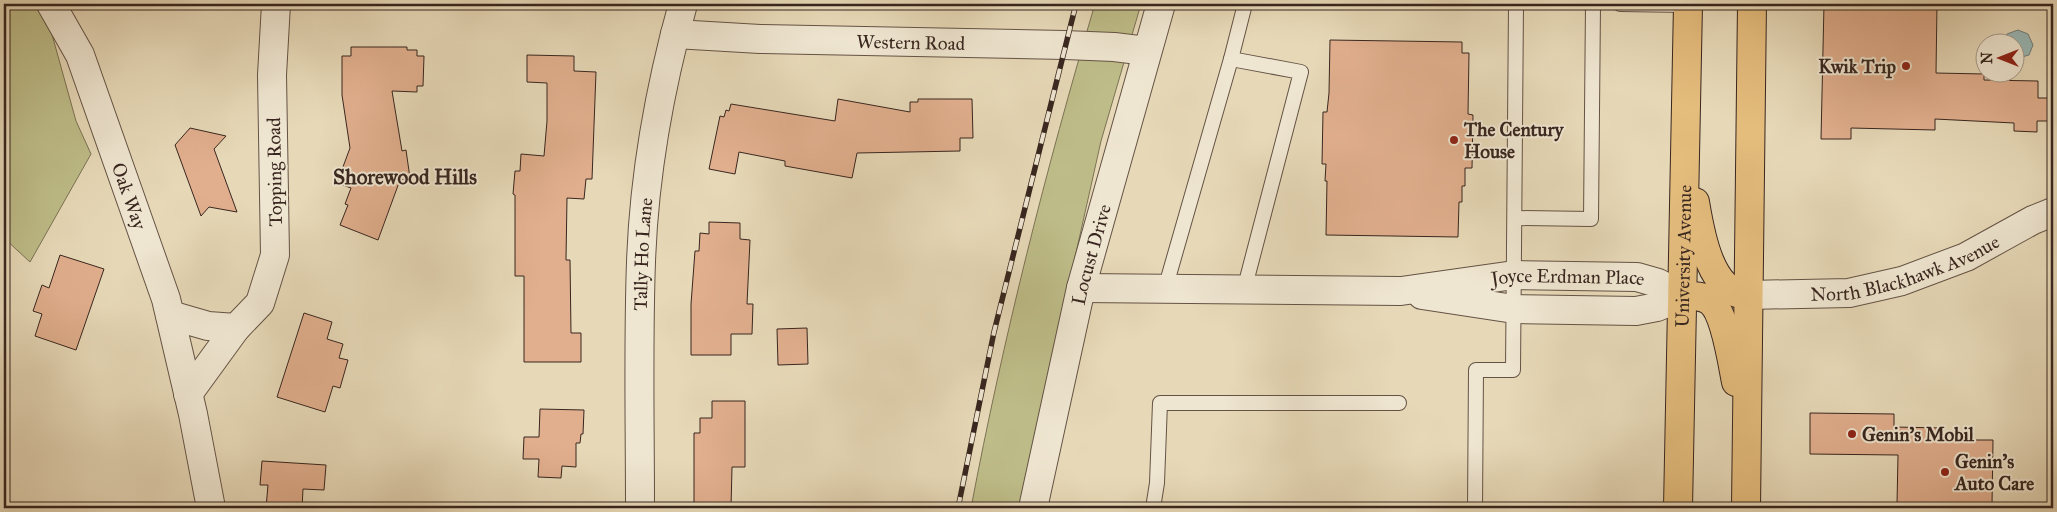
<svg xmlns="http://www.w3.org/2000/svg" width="2057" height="512" viewBox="0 0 2057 512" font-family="'IM FELL Great Primer',serif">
	<rect width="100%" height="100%" fill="#e7d9b8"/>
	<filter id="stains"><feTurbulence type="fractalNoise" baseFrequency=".004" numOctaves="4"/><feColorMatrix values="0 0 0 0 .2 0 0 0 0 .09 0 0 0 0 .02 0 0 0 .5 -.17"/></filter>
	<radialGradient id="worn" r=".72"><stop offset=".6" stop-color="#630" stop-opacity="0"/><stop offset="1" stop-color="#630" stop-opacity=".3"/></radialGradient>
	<!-- green -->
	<g fill="#bebd89" stroke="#7b7254">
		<path d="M4 4H36L51 31 76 121 91 154 30 262 4 238Z"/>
		<path d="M1095 4H1141L1101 141 1019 508H971C1003 339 1046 169 1095 4Z"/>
	</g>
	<!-- water -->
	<path fill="#99b9b7" stroke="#727e7a" d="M2018 30 2028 34 2033 45 2029 55 2015 59 2014 42H2003L2007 34Z"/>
	<!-- building -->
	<g fill="#e1af8e" stroke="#38261f">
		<path d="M1824 4H1937L1936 73 1984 74V80L2038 81V98H2053V121H2037V132L2014 131V123L1935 119V130L1851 128V139H1821Z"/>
		<path d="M1330 40 1462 42V53H1469L1468 114 1473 115 1472 168H1465V186H1462V202H1459L1458 237 1326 235 1327 181H1325L1326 164H1322L1323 112H1327L1329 93Z"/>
		<path d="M351 47H407V50H417V56H424L423 86H417V92L392 91 402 151 406 150 410 178 400 180 378 240 340 225 348 205 345 204 351 188 337 183 350 148 342 95V56H351Z"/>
		<path d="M527 55 574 56V71L596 72 592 179H586L584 199 567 198 566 260H570L571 333H581V362H524V276H515V195L513 194 515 171H520L521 154 544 156 547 121V83L527 82Z"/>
		<path d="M838 99 910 112V102H918V99H972L973 138H960V151L857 153 852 178 785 166V161L739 152 735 174 709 169 720 116 724 117 726 110 729 111 731 104 835 121Z"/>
		<path d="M190 128 226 136 214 149 237 212 209 207 201 216 175 145Z"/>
		<path d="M709 222 740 223V239L750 240 747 304H753L752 334H731V355H691V304L695 251H699L700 233 709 234Z"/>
		<path d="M60 255 104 269 76 350 35 336 42 314 33 311 42 285 49 288Z"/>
		<path d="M304 313 332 322 327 339 343 344 339 358 348 360 340 388 333 386 325 412 277 397Z"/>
		<path d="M807 328 808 364 778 365 777 329Z"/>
		<path d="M712 401H745V467H732L731 508H694V433H700V418H712Z"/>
		<path d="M540 409 584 410 583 434H581L580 443H576V467L562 466 561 478 538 477 539 459H523L524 437H539Z"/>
		<path d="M1810 413 1894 414V427L1942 428 1941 440H1993L1992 505 1897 504 1898 455 1810 454Z"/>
		<path d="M262 461 326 465 324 490 303 489 302 508H266L268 485H260Z"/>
	</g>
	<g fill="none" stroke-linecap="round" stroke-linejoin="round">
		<!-- lane casing -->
		<g stroke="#645345" stroke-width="16">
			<g id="lane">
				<path d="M1620 4 1688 5"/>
				<path d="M1231 59 1301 72 1244 290"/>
				<path d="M1515 218 1591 219 1593 4"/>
				<path d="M1165 289 1231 59 1245 4"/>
				<path d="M1153 508 1157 483 1160 403H1399"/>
				<path d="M1475 508 1476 370H1513L1516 4"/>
			</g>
		</g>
		<!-- street casing -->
		<g stroke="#645345" stroke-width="30">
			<g id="street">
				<path id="s1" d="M51 4 80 55 166 299 193 414 211 508"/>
				<path id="s2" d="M675 34 760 39 1065 45 1114 47 1147 51"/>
				<path id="s3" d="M1081 288 1401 291 1514 275 1637 277 1658 283 1683 296"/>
				<path d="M1422 295 1514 309 1636 311 1657 307 1683 296"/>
				<path id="s4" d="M1748 295 1849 293 1902 281 1966 257 2033 220 2053 212"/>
				<path d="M170 315 208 326 236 328"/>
				<path d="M188 394 236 328 260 303 275 255 272 75 276 4"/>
				<path id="s5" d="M640 508C640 426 638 344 641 262 644 175 660 87 683 4"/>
				<path id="s6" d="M1033 508 1081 288 1161 4"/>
			</g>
		</g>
		<!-- primary casing -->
		<g stroke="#38261f" stroke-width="30">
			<g id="primary">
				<path d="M1695 202C1700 232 1710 295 1748 295"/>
				<path d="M1683 296C1692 296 1702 295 1710 301 1725 312 1732 362 1736 382"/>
				<path id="s7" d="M1678 508 1688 4"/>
				<path d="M1746 508 1752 4"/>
			</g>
		</g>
		<!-- lane -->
		<use href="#lane" stroke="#efe6d1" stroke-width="14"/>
		<!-- street -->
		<use href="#street" stroke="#efe6d1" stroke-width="28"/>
		<!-- primary -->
		<use href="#primary" stroke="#e4bc7c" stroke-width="28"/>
		<!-- rail casing -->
		<g stroke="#38261f" stroke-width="5.5">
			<path id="rail" d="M958 508 994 332 1076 4"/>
		</g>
		<!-- rail -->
		<use href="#rail" stroke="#efe6d1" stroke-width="4" stroke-dasharray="11" stroke-linecap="butt"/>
	</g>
	<!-- markers -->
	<g fill="#8f2418" stroke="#efe6d1" stroke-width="2">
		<circle cx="1906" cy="66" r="5"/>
		<circle cx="1454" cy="140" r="5"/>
		<circle cx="1852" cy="434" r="5"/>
		<circle cx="1945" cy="472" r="5"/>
	</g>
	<g text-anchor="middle" stroke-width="4" stroke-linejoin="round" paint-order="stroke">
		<!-- street labels -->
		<g font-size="19" fill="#38261f" stroke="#efe6d1">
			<text dy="7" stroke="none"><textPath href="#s2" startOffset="236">Western Road</textPath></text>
			<text transform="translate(274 172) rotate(-91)" y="7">Topping Road</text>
			<text dy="7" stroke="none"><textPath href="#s1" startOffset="208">Oak Way</textPath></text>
			<text dy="7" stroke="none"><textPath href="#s5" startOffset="254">Tally Ho Lane</textPath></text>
			<text dy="7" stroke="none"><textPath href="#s6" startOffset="260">Locust Drive</textPath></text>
			<text dy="7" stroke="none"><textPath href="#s7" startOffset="252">University Avenue</textPath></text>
			<text dy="7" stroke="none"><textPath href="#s4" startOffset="161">North Blackhawk Avenue</textPath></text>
			<text dy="7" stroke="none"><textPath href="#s3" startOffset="488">Joyce Erdman Place</textPath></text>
		</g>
		<!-- poi labels -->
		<g font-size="19" font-weight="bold" fill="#38261f" stroke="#efe6d1" text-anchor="start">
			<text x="1896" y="73" text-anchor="end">Kwik Trip</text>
			<text x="1464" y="136">The Century<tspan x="1464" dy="22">House</tspan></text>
			<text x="1862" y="441">Genin's Mobil</text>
			<text x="1955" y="468">Genin's<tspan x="1955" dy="22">Auto Care</tspan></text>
		</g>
		<!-- quarter labels -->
		<g font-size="21" font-weight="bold" fill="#38261f" stroke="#efe6d1">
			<text x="405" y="184">Shorewood Hills</text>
		</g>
	</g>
	<!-- margin -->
	<rect width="2057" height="512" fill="none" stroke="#e7d9b8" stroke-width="20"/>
	<rect x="5" y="5" width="2047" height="502" fill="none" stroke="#38261f" stroke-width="2.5"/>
	<rect x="10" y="10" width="2037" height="492" fill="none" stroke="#38261f"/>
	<!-- north arrow -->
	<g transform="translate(2000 58) rotate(270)"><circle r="24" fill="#efe6d1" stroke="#a6998a"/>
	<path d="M0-4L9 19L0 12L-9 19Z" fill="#8f2418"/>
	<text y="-8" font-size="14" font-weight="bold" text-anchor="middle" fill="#38261f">N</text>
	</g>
	<rect width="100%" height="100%" filter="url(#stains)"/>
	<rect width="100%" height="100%" fill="url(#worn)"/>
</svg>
